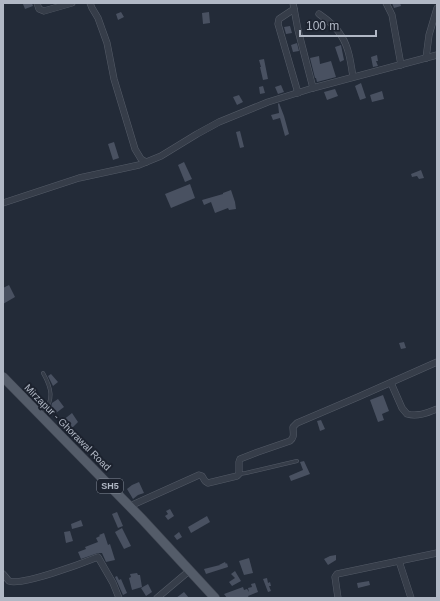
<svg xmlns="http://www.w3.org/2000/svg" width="440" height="601" viewBox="0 0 440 601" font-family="Arial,sans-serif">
	<rect width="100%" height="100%" fill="#232b38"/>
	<!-- building -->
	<g fill="#495161">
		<path d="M26 3H32L33 6 25 9 23 4Z"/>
		<path d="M392 3H400L401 6 394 8Z"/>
		<path d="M121 12 124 17 118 20 116 14Z"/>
		<path d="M209 12 210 23 203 24 202 13Z"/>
		<path d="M290 26 292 33 286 34 284 27Z"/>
		<path d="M297 43 299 51 293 52 291 45Z"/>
		<path d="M341 45 344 60 340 62 335 47Z"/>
		<path d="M377 55 378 61H376L378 66 373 67 371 57Z"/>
		<path d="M319 56 320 64 331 61 336 77 317 82 316 78H315L310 58Z"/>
		<path d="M264 59 268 79 263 80 260 67H261L259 60Z"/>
		<path d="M361 83 366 98 360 100 355 86Z"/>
		<path d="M281 85 284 92 278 94 275 87Z"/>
		<path d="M263 86 265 93 260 94 259 87Z"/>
		<path d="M335 89 338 96 327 100 324 92Z"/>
		<path d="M382 91 384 99 372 102 370 95Z"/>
		<path d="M239 95 243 102 237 105 233 97Z"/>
		<path d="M279 103 284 116 289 134 285 136 280 118 273 120 271 115 279 113 278 104Z"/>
		<path d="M240 131 244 147 240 148 236 132Z"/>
		<path d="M114 142 119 158 113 160 108 144Z"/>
		<path d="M184 162 192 179 185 182 178 165Z"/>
		<path d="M421 170 424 178 419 179 417 176 412 177 411 174Z"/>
		<path d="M190 184 195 198 171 208 165 194Z"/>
		<path d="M231 190 235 202 236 209 229 210 228 208 215 213 211 202 204 205 202 200 223 194V193Z"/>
		<path d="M9 285 15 297 3 304V288Z"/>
		<path d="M404 342 406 348 401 349 399 343Z"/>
		<path d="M51 374 58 382 53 386 48 376Z"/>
		<path d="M383 395 389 411 382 414 384 420 378 422 370 400Z"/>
		<path d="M58 399 64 407 56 413 51 407 52 403Z"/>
		<path d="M72 413 78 422 73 427V428L70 430 62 421Z"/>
		<path d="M321 420 325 429 320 431 317 421Z"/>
		<path d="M304 461 310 474 291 481 289 476 303 470 300 462Z"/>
		<path d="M139 482 144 493 138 495 133 499 127 489 132 485Z"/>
		<path d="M170 509 174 516 168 520 165 516 168 514 166 511Z"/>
		<path d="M117 512 123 526 118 528 112 514Z"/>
		<path d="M207 516 210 522 191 533 188 527Z"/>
		<path d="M81 520 83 526 72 529 71 524Z"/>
		<path d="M122 528 131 546 124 549 115 532Z"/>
		<path d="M70 531 73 541 66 543 64 532Z"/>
		<path d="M179 532 182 537 177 540 174 536Z"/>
		<path d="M104 533 108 545 110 544 115 560 106 562 102 553H98L81 559 78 552 86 549 85 547 98 542 96 538 100 536 99 535Z"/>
		<path d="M336 555V560L328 565 324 559 330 556Z"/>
		<path d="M249 558 253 573 244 575 239 561Z"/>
		<path d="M225 562 226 564 227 563 228 567 206 574 204 569 220 565H219Z"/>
		<path d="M235 571 241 581 232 586 229 582 235 578 231 574Z"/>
		<path d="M137 573 138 575H140L142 587 132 590 129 578 131 577 130 574Z"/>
		<path d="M117 576 119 580 121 579 127 593 123 595 115 577Z"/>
		<path d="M267 578 268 583 270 582 271 586H269L271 591 268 592 263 579Z"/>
		<path d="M369 581 370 585 358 588 357 583Z"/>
		<path d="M255 583 258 592 248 596 249 598H227L224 594 243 587 244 590 247 589 249 592 248 588 252 587 251 584Z"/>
		<path d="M148 584 152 592 146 596 141 588Z"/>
		<path d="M184 592 189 598H176Z"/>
	</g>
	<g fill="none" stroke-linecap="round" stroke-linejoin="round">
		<!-- lane casing -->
		<g stroke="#545b67" stroke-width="4">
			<g id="lane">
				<path d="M43 373C52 389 54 399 43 415"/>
				<path d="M239 474 246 473 297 461"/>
			</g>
		</g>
		<!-- street casing -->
		<g stroke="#545b67" stroke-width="7">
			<g id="street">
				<path d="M37 3 39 9 44 11 72 3"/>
				<path d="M90 3 92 8 98 18 107 43 114 79 135 149 141 159 146 162"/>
				<path d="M293 3 298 30 313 88"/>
				<path d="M386 3 392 15 401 65"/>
				<path d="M294 9 279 19 278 24 298 93"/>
				<path d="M319 14C328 20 337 28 342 37 349 48 351 64 353 77"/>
				<path d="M426 58 429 35 437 8"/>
				<path d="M3 203 79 178 139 165 161 156 197 134 219 122 268 102 313 88 437 55"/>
				<path d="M391 383 402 408 407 414C417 417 427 413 437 409"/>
				<path d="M130 506 199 475 202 476 205 481 208 483 237 476 239 474V462L240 459 258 452 290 441C295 437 293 433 293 427L297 423 358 397 437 362"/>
				<path d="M399 561 411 598"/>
				<path d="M3 574C5 576 7 579 9 581 22 586 83 563 98 557L113 583 119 598"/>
				<path d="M157 598 189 571"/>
				<path d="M338 598 335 577 337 574 437 553"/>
			</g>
		</g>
		<!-- primary casing -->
		<g stroke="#404652" stroke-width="10">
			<path id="primary" d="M3 377 142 519 215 598"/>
		</g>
		<!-- lane -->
		<use href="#lane" stroke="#363d49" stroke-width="3"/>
		<!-- street -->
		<use href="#street" stroke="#363d49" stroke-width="6"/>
		<!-- primary -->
		<use href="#primary" stroke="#545c69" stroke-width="9"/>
	</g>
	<g text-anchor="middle" stroke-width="4" stroke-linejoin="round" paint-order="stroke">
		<!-- shield labels -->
		<rect fill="#1c222e" stroke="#848b98" stroke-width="1" x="97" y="479" width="26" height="14" rx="3"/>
		<g font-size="9" font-weight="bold" fill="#b1b8c5">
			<text x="110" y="489">SH5</text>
		</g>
		<!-- street labels -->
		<g font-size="10" fill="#b1b8c5" stroke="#1c222e">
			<text transform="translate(68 427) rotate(45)" y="4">Mirzapur - Ghorawal Road</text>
		</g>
	</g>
	<!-- border -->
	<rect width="440" height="601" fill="none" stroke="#b1b8c5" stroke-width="8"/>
	<!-- scale -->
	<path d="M300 30v6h76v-6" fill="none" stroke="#b1b8c5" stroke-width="2"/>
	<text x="306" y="30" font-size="12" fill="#b1b8c5" stroke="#1c222e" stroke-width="3" paint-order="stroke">100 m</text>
</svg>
